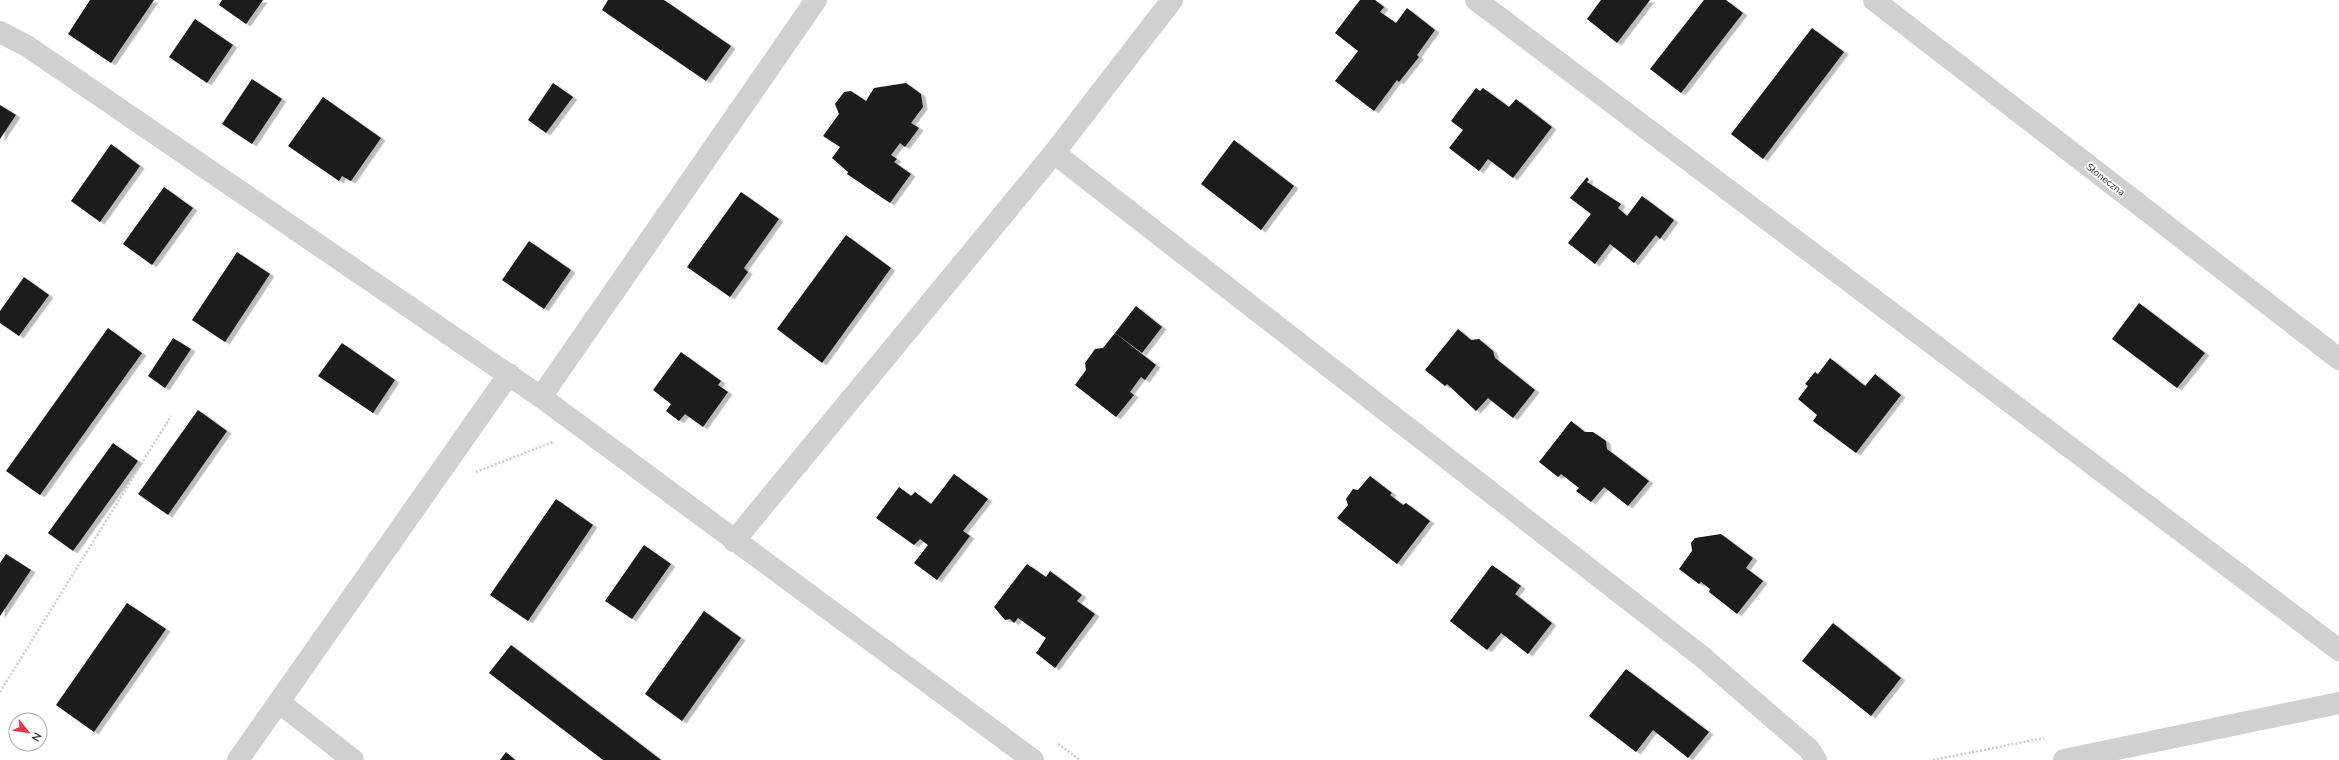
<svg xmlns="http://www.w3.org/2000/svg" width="2339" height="760" viewBox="0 0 2339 760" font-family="'Nunito Sans',sans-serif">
	<defs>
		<filter id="shadow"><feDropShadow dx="4.5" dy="2.5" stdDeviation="0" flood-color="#0004"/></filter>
	</defs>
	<rect width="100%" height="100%" fill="#fff"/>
	<!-- building -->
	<g fill="#1a1a1a" filter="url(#shadow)">
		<path d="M90 0H154L111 63 68 34Z"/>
		<path d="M222 0H263L246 24 219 5Z"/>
		<path d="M608 0H664L731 46 706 81 602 10Z"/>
		<path d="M1360 0H1375L1384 7 1380 12 1396 23 1407 8 1435 30 1417 55 1419 57 1399 82 1397 80 1374 111 1335 81 1358 51 1335 33Z"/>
		<path d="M1601 0H1650L1617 43 1587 19Z"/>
		<path d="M1704 0H1726L1743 13 1681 93 1650 69Z"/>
		<path d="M195 19 233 45 207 83 169 57Z"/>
		<path d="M1812 28 1844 52 1763 159 1731 134Z"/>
		<path d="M252 79 282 99 252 144 222 124Z"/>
		<path d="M553 83 573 97 546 133 528 120Z"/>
		<path d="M906 83 921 94 923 107 911 123 919 128 905 147 900 143 891 155 897 159 894 162 911 174 890 203 847 174 848 172 832 158 840 147 823 136 839 114 835 104 844 92 851 91 866 101 874 88Z"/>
		<path d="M1476 88 1480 91 1483 88 1509 107 1516 99 1552 127 1513 178 1488 159 1479 171 1449 148 1463 130 1451 121Z"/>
		<path d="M323 97 381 138 351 181 342 176 339 181 288 146Z"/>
		<path d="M0 105 16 115 0 139Z"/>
		<path d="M1234 140 1294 186 1261 230 1201 184Z"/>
		<path d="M111 144 140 166 100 222 71 201Z"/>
		<path d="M1587 177 1589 180 1587 182 1621 204 1618 208 1627 216 1642 196 1674 220 1660 239 1656 235 1634 263 1610 244 1595 264 1568 243 1591 214 1570 198Z"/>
		<path d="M164 187 193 208 152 265 123 244Z"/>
		<path d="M741 192 779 219 744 268 748 272 730 297 687 267Z"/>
		<path d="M846 235 891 268 822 363 777 329Z"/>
		<path d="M529 241 571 270 544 309 502 280Z"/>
		<path d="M237 252 270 274 225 342 192 320Z"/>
		<path d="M24 277 49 295 19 336 0 323V311Z"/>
		<path d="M2139 303 2205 353 2177 388 2112 339Z"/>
		<path d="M1136 306 1162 327 1142 353 1115 333Z"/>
		<path d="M108 328 142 353 40 495 6 471Z"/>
		<path d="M1458 329 1471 340 1479 339 1493 351 1495 358 1535 390 1513 418 1488 398 1476 411 1447 384 1445 386 1425 370Z"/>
		<path d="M1115 333 1156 365 1145 380 1141 377 1130 392 1134 395 1116 417 1075 385 1086 370 1085 363 1095 349 1103 348Z"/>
		<path d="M173 338 191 349 165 388 148 376Z"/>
		<path d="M342 343 395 380 373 413 318 376Z"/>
		<path d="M681 352 721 381 718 385 728 392 703 427 685 414 679 421 666 411 671 404 653 390Z"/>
		<path d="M1830 358 1865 386 1875 374 1901 395 1856 453 1813 421 1817 415 1798 399 1808 386 1805 384 1815 372 1818 374Z"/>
		<path d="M198 410 227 431 168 515 138 494Z"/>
		<path d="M1571 421 1585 432H1593L1606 441 1607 449 1649 481 1628 506 1604 487 1591 502 1576 491 1579 488 1561 474 1558 477 1539 462Z"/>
		<path d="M113 443 138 461 73 551 48 533Z"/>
		<path d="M954 474 988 499 963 531 970 536 937 580 914 563 928 545 920 539 914 545 876 518 899 487 911 496 915 492 931 504Z"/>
		<path d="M1370 476 1392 493 1390 495 1403 505 1406 503 1430 521 1397 564 1337 518 1348 505 1346 499 1353 489 1358 490Z"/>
		<path d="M556 499 593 525 528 621 490 595Z"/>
		<path d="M1721 534 1753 558 1746 568 1763 581 1737 614 1709 592 1710 589 1701 582 1699 584 1679 569 1692 551 1691 543 1695 538Z"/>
		<path d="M644 545 671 564 632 619 605 601Z"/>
		<path d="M6 554 31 570 0 616V563Z"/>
		<path d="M1027 564 1046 577 1050 571 1082 595 1077 601 1095 614 1055 668 1036 653 1046 638 1018 618 1014 623 1010 619 1005 620 994 607Z"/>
		<path d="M1492 565 1521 586 1515 594 1552 623 1528 654 1501 633 1487 650 1450 621Z"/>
		<path d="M127 603 166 629 94 732 56 705Z"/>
		<path d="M704 611 741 638 682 721 645 694Z"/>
		<path d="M1833 623 1901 678 1871 716 1802 661Z"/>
		<path d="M511 645 661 760H603L489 673Z"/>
		<path d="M1626 669 1709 732 1688 758 1653 730 1636 752 1589 716Z"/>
		<path d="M506 752 515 760H500Z"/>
	</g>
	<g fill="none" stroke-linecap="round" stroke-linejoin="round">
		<!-- path -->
		<g stroke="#cdcdcd" stroke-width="2.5" stroke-dasharray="2 2" stroke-linecap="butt">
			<path d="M476 472 553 442"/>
			<path d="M0 692 171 416"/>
			<path d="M1058 744 1080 760"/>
			<path d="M1933 760 2044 738"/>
		</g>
		<!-- minor -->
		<g stroke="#d0d0d0" stroke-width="22">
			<path d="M1476 0 2339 650"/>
			<path d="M1874 0 2339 359"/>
			<path d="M0 32 27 46 541 397 1033 760"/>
			<path d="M1054 153 1172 0"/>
			<path d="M541 397 816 0"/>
			<path d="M734 541 1054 153 1700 655 1809 749 1816 760"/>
			<path d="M280 703 353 760"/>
			<path d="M238 760 509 374"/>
			<path d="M2064 760 2339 703"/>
		</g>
	</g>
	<g text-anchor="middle" stroke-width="4" stroke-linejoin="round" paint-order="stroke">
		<!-- street labels -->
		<g font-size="10" fill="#333" stroke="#fff">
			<text transform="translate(2106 179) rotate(38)" y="4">Słoneczna</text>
		</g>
	</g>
	<!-- north arrow -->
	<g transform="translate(28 732) rotate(120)"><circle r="19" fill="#ffffff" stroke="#adadad"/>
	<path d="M0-3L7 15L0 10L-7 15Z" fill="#e63946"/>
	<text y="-6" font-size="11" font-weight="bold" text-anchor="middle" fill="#333333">N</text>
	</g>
</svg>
